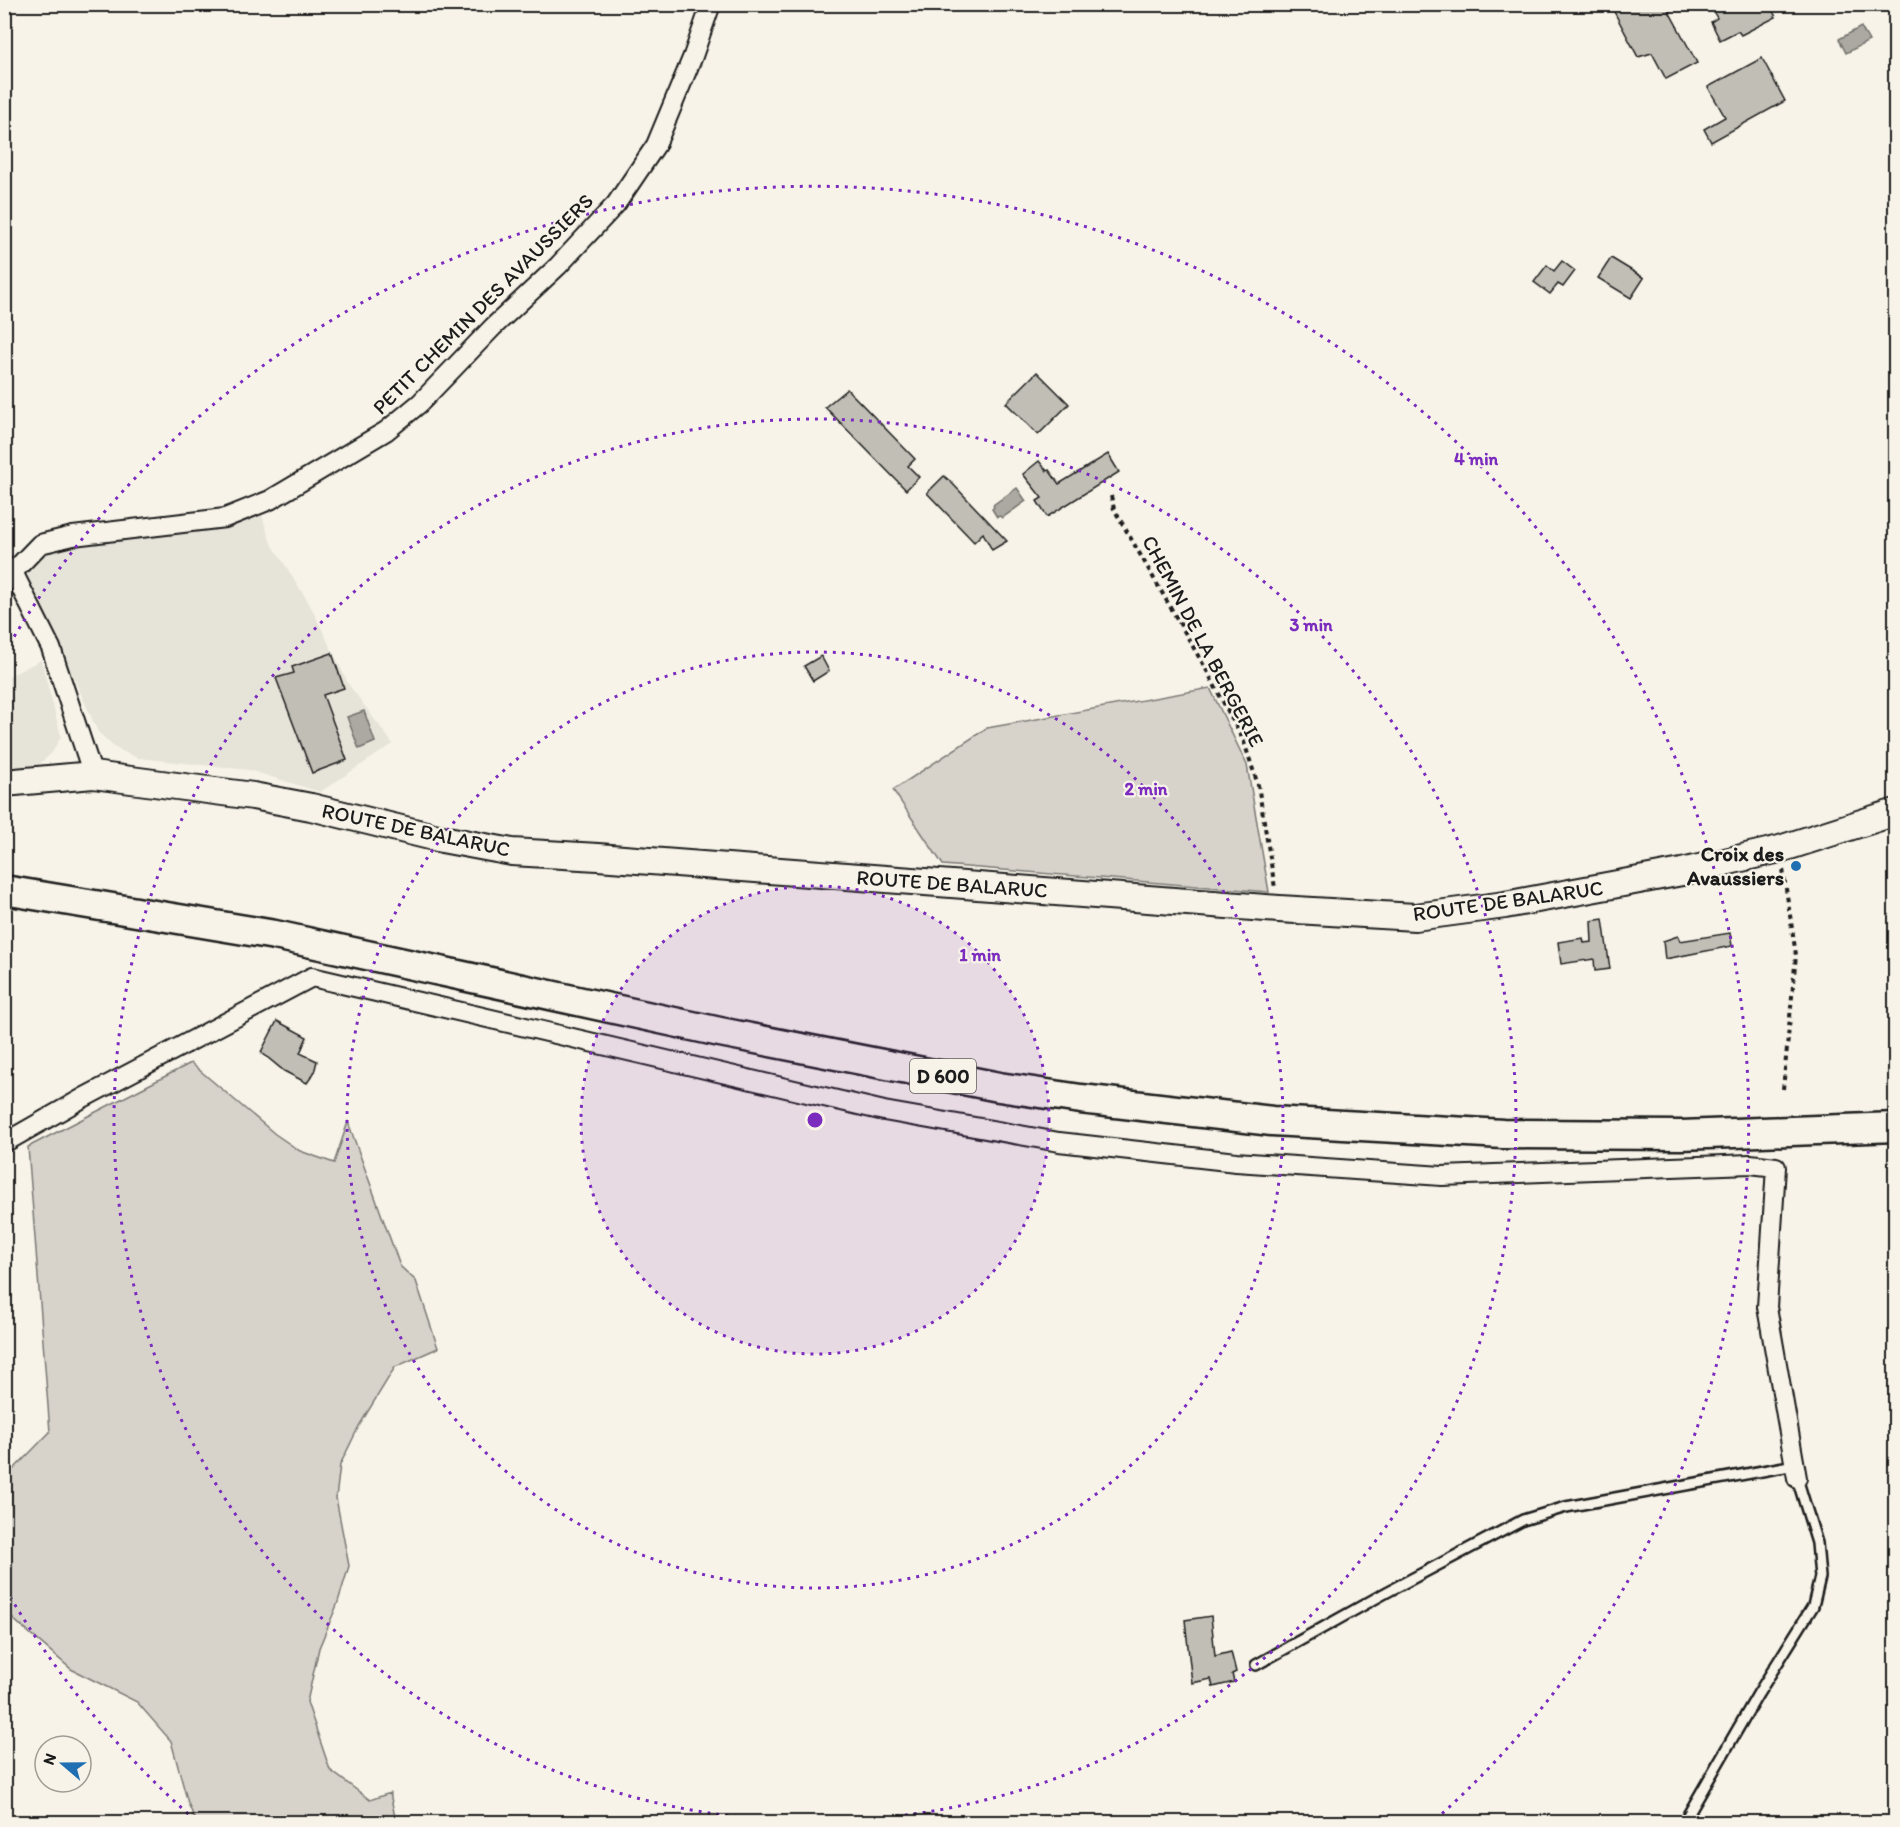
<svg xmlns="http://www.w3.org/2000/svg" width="1900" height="1827" viewBox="0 0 1900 1827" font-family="Itim,sans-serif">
	<rect width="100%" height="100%" fill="#f7f3e8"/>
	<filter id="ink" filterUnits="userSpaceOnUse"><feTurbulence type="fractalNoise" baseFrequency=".0167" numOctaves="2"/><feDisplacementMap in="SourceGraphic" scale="12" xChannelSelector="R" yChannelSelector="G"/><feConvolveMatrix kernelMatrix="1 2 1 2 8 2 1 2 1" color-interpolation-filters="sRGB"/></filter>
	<g filter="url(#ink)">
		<!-- built -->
		<g fill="#e6e3d9">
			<path d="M262 515 270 541 309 603 349 685 393 744 320 792 249 770 138 758 115 748 98 732 59 645 32 592 27 574 32 563 44 552 74 544 227 527Z"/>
			<path d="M41 660 61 736 52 753 37 766 5 769V678Z"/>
		</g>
		<!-- green -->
		<g fill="#d7d3cb" stroke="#7a7874" stroke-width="1.5">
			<path d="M1210 688 1247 765 1269 892 943 865 893 790 987 728Z"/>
			<path d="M191 1063 275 1134 300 1151 334 1163 348 1122 400 1266 416 1281 438 1348 395 1367 359 1426 340 1465 336 1498 349 1566 337 1605 319 1648 307 1702 330 1770 370 1800 390 1793 396 1822H196L188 1803 171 1741 137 1702 71 1669 12 1618 5 1590V1478L50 1432 28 1147Z"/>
		</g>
		<!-- water -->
		<g fill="#aca9a2" stroke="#72716c" stroke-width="1.5">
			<path d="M1861 27 1869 41 1846 53 1839 39Z"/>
			<path d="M1017 488 1026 501 1002 518 1000 516 997 517 992 509 994 507 993 505Z"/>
			<path d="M364 711 375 742 359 749 347 717Z"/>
		</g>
		<!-- building -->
		<g fill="#c0beb5" stroke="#1c1c1c" stroke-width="1.5">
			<path d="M1610 4H1665L1697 63 1666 79 1652 53 1638 57Z"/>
			<path d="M1709 4H1769L1776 17 1741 35 1738 31 1720 40 1711 22 1717 18Z"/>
			<path d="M1762 58 1785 101 1711 142 1704 129 1725 117 1708 87Z"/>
			<path d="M1611 258 1644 278 1631 298 1598 278Z"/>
			<path d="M1562 261 1575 271 1563 287 1558 284 1550 294 1534 282 1547 265 1554 271Z"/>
			<path d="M1037 372 1069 404 1038 435 1006 403Z"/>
			<path d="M847 389 915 459 908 466 919 477 906 490 825 407Z"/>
			<path d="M1108 454 1119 472 1047 517 1037 501 1042 498 1023 474 1039 461 1047 471 1049 470 1059 484Z"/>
			<path d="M944 476 951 482 1007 541 992 550 983 533 974 542 927 493Z"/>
			<path d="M332 653 344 688 323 695 347 760 312 773 276 678 294 673 292 667Z"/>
			<path d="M821 656 829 671 813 681 804 666Z"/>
			<path d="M1603 919 1610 969 1595 971 1594 959 1561 964 1558 942 1583 938 1584 943 1592 942 1591 921Z"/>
			<path d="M1730 933 1732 946 1665 959 1663 941 1678 936 1680 941Z"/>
			<path d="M277 1021 307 1037 300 1053 317 1061 314 1073 307 1083 284 1071 261 1052Z"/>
			<path d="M1211 1616 1215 1656 1231 1652 1236 1672 1232 1674 1234 1682 1213 1687 1211 1679 1192 1683 1185 1620Z"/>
		</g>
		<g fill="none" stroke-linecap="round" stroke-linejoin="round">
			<!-- lane casing -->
			<g stroke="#1c1c1c" stroke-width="14">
				<g id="lane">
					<path d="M1256 1665 1387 1592 1523 1520 1566 1507 1795 1465"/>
					<path d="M1684 1822 1758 1694 1813 1606 1820 1577 1817 1543 1797 1478"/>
				</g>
			</g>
			<!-- street casing -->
			<g stroke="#1c1c1c" stroke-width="22">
				<g id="street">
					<path d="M5 565 13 572 51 648 93 775"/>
					<path d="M13 572 40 544 73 536 225 518 270 500 386 431 420 403 493 327 558 266 616 204 656 145 693 56 711 4"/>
					<path d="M4 1143 83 1098 312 977 884 1111 1059 1142 1236 1162 1442 1176 1750 1164 1776 1167 1767 1307 1797 1478"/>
				</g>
			</g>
			<!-- secondary casing -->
			<g stroke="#1c1c1c" stroke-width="30">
				<path id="secondary" d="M4 783 93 775 253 796 311 807 442 839 512 852 598 857 1279 909 1415 917 1505 905 1682 872 1780 849 1896 812"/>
			</g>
			<!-- primary casing -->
			<g stroke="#1c1c1c" stroke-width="33">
				<path id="primary" d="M4 890 275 935 720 1032 999 1087 1081 1099 1272 1121 1503 1134 1681 1135 1896 1127"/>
			</g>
			<!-- path -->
			<g stroke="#1c1c1c" stroke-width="4" stroke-dasharray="4.5 4.5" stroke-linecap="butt">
				<path d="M1111 496 1114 509 1207 671 1244 742 1258 785 1275 888"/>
				<path d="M1783 1089 1796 955 1783 869"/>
			</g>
			<!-- lane -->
			<use href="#lane" stroke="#f7f3e8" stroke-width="9"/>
			<!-- street -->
			<use href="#street" stroke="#f7f3e8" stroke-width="18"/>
			<!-- secondary -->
			<use href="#secondary" stroke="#f7f3e8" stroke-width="26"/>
			<!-- primary -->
			<use href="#primary" stroke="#f7f3e8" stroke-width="28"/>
		</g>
	</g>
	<!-- distance rings -->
	<circle cx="815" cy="1120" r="234" fill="#7b2cbf" fill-opacity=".12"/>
	<g fill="none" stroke="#7b2cbf" stroke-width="3" stroke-dasharray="3 6">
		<circle cx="815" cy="1120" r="234"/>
		<circle cx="815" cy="1120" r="468"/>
		<circle cx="815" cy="1120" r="701"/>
		<path d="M195 1820A935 935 0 0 1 5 1588M5 652A935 935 0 1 1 1435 1820"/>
	</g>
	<!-- markers -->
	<circle fill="#1f6fb2" stroke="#f7f3e8" stroke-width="2" cx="1796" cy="866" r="6"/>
	<g text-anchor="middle" stroke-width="4.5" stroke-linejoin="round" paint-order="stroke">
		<!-- shield labels -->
		<rect fill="#f7f3e8" stroke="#5e5c59" stroke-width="1.5" x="910" y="1059" width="66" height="34" rx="4.5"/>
		<g font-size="20" font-weight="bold" fill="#1c1c1c">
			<text x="943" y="1083">D 600</text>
		</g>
		<!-- street labels -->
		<g font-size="21" fill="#1c1c1c" stroke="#f7f3e8">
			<text transform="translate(483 304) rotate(-45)" y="7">PETIT CHEMIN DES AVAUSSIERS</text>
			<text transform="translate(1203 641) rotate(62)" y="7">CHEMIN DE LA BERGERIE</text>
			<text transform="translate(416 830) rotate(12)" y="7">ROUTE DE BALARUC</text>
			<text transform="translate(952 884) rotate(4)" y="7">ROUTE DE BALARUC</text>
			<text transform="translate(1508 901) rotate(-8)" y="7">ROUTE DE BALARUC</text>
		</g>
		<!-- poi labels -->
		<g font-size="21" font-weight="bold" fill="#1c1c1c" stroke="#f7f3e8" text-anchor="end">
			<text x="1784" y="861">Croix des<tspan x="1784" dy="24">Avaussiers</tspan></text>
		</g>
	</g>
	<circle cx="815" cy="1120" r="9" fill="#7b2cbf" stroke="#f7f3e8" stroke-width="3"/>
	<g font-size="18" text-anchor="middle" font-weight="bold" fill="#7b2cbf" stroke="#f7f3e8" stroke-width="4.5" stroke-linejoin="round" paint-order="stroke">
		<text x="1476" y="465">4 min</text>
		<text x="1311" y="631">3 min</text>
		<text x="1146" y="795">2 min</text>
		<text x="980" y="961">1 min</text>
	</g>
	<!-- margin -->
	<rect width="1900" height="1827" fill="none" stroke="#f7f3e8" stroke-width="24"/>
	<rect x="12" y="12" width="1876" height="1803" fill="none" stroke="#1c1c1c" stroke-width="2" filter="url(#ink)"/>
	<!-- north arrow -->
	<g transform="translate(63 1764) rotate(290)"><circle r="28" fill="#f7f3e8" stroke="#9f9d96" stroke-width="1.5"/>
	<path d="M0-4.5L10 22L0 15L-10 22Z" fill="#1f6fb2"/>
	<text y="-9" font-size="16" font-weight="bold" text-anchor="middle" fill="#1c1c1c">N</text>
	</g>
</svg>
